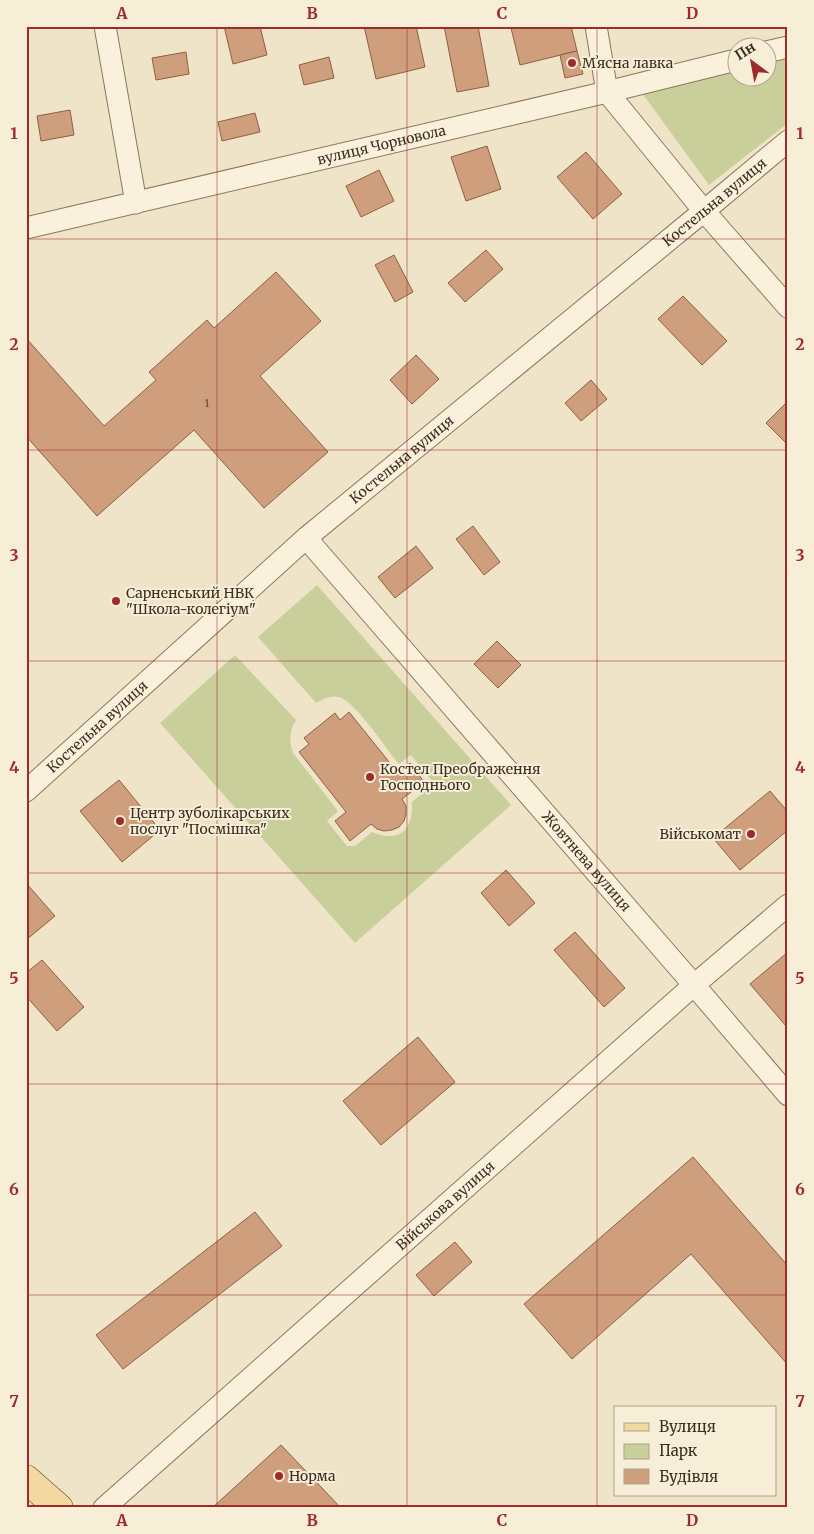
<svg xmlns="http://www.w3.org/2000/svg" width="814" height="1534" viewBox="0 0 814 1534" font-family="Merriweather,serif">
	<rect width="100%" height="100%" fill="#f0e4c8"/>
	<!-- green -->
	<g fill="#c9cf9b">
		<path d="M788 58V123L709 185 642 93 736 70V78H766L767 63Z"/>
		<path d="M317 585 511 805 355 943 160 723 235 655 296 720C289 732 289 741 293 753L338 811 327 821 347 846H355L372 832C398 843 414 831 412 802L431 786 432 781 411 755 399 764C387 750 355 701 339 697 331 695 323 699 316 703L258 637Z"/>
	</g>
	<!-- building -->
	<g fill="#cf9f7d" stroke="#8d5f41">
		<path d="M224 26H260L267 55 233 64Z"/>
		<path d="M364 26H416L425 67 376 79Z"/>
		<path d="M444 26H478L489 86 457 92Z"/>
		<path d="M516 26H571L577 51 520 65 511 28Z"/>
		<path d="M577 51 583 74 565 78 560 55Z"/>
		<path d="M186 52 189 74 156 80 152 58Z"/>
		<path d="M329 57 334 78 304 85 299 65Z"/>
		<path d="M70 110 74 135 41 141 37 116Z"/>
		<path d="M255 113 260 132 222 141 218 122Z"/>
		<path d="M487 146 501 189 466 201 451 157Z"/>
		<path d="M586 152 622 194 593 219 557 177Z"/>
		<path d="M379 170 394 201 361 217 346 186Z"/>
		<path d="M486 250 503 269 465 302 448 283Z"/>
		<path d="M394 255 413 292 395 302 375 265Z"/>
		<path d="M276 272 321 321 260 376 328 452 264 508 194 430 97 516 26 436V338L104 426 156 380 149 372 207 320 214 328Z"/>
		<path d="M683 296 727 341 702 365 658 319Z"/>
		<path d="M416 355 439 379 412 404 390 380Z"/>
		<path d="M591 380 607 399 581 421 565 403Z"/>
		<path d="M788 401V445L766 423Z"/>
		<path d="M473 526 500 562 484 575 456 539Z"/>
		<path d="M416 546 433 568 395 598 378 577Z"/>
		<path d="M497 641 521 665 498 688 474 664Z"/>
		<path d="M349 712 398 773 410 763 424 782 402 799 406 806V814L404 821 399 827 392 830 384 831 377 829 371 824 350 841 335 821 346 812 299 752 309 744 304 738 335 713 340 720Z"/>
		<path d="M119 780 160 830 122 862 80 811Z"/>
		<path d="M770 791 788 812V830L740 870 713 838Z"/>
		<path d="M506 870 535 903 509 926 481 893Z"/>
		<path d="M26 883 55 916 26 940Z"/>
		<path d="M575 932 625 988 604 1007 554 950Z"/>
		<path d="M788 952V1025L786 1026 750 984Z"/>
		<path d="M42 960 84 1007 57 1031 26 996V973Z"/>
		<path d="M418 1037 455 1082 381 1145 343 1101Z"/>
		<path d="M693 1157 788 1266V1365L691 1254 572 1359 524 1304Z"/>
		<path d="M255 1212 282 1246 123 1369 96 1335Z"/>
		<path d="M455 1242 472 1262 434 1296 416 1275Z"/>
		<path d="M281 1445 341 1508H212Z"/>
	</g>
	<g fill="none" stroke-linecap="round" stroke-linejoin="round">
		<!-- minor casing -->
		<g stroke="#8d765c" stroke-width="23">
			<g id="minor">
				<path d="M105 26 136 203"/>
				<path d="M596 26 607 92 704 211 788 307"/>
				<path d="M766 52 788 47"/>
				<path id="s1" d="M26 228 607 92 736 60"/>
				<path id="s2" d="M306 538 694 985 788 1095"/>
				<path id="s3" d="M26 791 306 538 704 211 788 141"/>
				<path id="s4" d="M104 1508 694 985 788 905"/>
			</g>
		</g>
		<!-- primary casing -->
		<g stroke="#5b4430" stroke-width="29">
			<path id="primary" d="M26 1479 59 1508"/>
		</g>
		<!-- minor -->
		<use href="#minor" stroke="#faf1dc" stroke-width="21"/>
		<!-- primary -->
		<use href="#primary" stroke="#f3d9a0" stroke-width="28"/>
	</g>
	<!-- grid -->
	<path fill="none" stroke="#9e2a2b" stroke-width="1" stroke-opacity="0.55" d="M217 26V1508M407 26V1508M597 26V1508M26 239H788M26 450H788M26 661H788M26 873H788M26 1084H788M26 1295H788"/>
	<!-- markers -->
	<g fill="#9e2a2b" stroke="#f7eed8" stroke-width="2">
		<circle cx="572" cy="63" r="5"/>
		<circle cx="116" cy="601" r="5"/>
		<circle cx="370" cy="777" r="5"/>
		<circle cx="120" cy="821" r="5"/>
		<circle cx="751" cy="834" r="5"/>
		<circle cx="279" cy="1476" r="5"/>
	</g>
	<g text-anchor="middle" stroke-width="4" stroke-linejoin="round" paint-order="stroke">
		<!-- number labels -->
		<g font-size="11" fill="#624a37">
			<text x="207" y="407">1</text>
		</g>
		<!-- poi labels -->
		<g font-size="14" fill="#3d2e20" stroke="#f7eed8" text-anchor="start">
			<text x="582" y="68">Мʼясна лавка</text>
			<text x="126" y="598">Сарненський НВК<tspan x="126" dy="16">"Школа-колегіум"</tspan></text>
			<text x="380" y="774">Костел Преображення<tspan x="380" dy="16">Господнього</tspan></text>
			<text x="130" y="818">Центр зуболікарських<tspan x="130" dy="16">послуг "Посмішка"</tspan></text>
			<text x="741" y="839" text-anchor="end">Військомат</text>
			<text x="289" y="1481">Норма</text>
		</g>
		<!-- street labels -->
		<g font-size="14" fill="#3d2e20" stroke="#f7eed8">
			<text dy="5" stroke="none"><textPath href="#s1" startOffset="365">вулиця Чорновола</textPath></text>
			<text dy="5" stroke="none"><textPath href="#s3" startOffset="906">Костельна вулиця</textPath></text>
			<text dy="5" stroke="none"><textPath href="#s3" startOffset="501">Костельна вулиця</textPath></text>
			<text dy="5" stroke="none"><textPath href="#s3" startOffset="96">Костельна вулиця</textPath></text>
			<text dy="5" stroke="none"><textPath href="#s2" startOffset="428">Жовтнева вулиця</textPath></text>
			<text dy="5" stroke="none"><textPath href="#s4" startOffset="456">Військова вулиця</textPath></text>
		</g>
	</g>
	<!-- border -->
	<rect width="814" height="1534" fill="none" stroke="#f7eed8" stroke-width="55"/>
	<!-- legend -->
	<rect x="614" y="1406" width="162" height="90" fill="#f7eed8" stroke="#ada18e"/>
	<rect x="624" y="1423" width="25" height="8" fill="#f3d9a0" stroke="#ada18e"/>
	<text x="659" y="1432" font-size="15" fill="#3d2e20">Вулиця</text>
	<rect x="624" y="1444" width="25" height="15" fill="#c9cf9b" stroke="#ada18e"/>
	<text x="659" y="1456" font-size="15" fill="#3d2e20">Парк</text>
	<rect x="624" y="1469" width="25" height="15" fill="#cf9f7d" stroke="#ada18e"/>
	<text x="659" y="1482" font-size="15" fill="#3d2e20">Будівля</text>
	<!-- north arrow -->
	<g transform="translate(752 62) rotate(328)"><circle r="24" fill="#f7eed8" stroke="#ada18e"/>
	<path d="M0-4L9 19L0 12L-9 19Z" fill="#9e2a2b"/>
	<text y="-8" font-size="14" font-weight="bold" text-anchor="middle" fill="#3d2e20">Пн</text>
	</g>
	<rect x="28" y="28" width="758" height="1478" fill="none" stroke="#9e2a2b" stroke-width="2"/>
	<g font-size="16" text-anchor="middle" font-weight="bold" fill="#9e2a2b">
		<text x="122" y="19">A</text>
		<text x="312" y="19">B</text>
		<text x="502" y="19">C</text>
		<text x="692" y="19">D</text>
		<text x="14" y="139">1</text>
		<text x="800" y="139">1</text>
		<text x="14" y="350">2</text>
		<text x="800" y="350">2</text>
		<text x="14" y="561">3</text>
		<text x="800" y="561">3</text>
		<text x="14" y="773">4</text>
		<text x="800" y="773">4</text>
		<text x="14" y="984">5</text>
		<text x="800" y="984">5</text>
		<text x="14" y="1195">6</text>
		<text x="800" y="1195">6</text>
		<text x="14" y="1407">7</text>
		<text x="800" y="1407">7</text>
		<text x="122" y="1526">A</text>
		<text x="312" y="1526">B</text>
		<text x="502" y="1526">C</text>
		<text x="692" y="1526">D</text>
	</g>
</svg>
